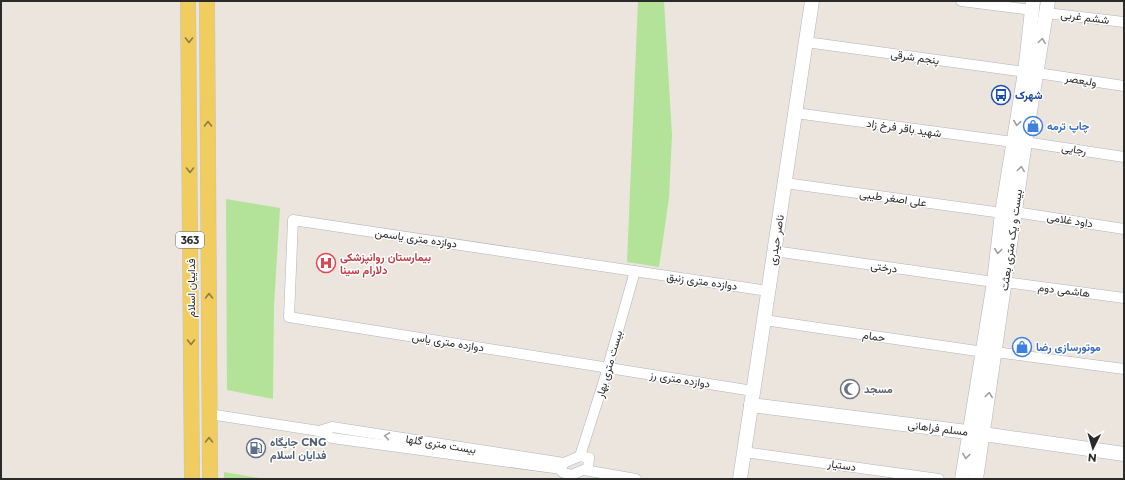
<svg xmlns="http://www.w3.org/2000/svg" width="1125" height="480" viewBox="0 0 1125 480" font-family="Montserrat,Vazirmatn,sans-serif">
	<rect width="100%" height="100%" fill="#ece5dd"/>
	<!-- green -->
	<g fill="#b3e399">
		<path d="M638 1H664L672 135 669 198 659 267 627 262Z"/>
		<path d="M226 199 280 208 274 305 273 399 227 390Z"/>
		<path d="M224 472 265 479H224Z"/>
	</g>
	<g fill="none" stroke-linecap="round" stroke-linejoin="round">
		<!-- street casing -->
		<g stroke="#b0b3be" stroke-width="11">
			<g id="street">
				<path d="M961 1 1032 10"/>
				<path d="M1046 13 1124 22"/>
				<path d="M806 42 1025 72"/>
				<path d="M1037 73 1124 86"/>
				<path d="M795 113 1013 142"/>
				<path d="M1025 142 1124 157"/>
				<path d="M785 183 1002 213"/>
				<path d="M1015 212 1124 229"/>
				<path d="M774 251 994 282"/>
				<path d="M1005 282 1124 298"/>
				<path d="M764 320 984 352"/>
				<path d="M995 352 1124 369"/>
				<path d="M753 391 289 317 293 220 768 291"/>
				<path d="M209 414 319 431 332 438 561 469"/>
				<path d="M319 431 332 427 564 463"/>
				<path d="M744 452 939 479"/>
				<path d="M580 456 603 384 635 271"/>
				<path d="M580 456 589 458 588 468 571 475 562 472 561 468 564 463Z"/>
				<path d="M584 470 636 479"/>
			</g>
		</g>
		<!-- secondary casing -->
		<g stroke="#b0b3be" stroke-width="15">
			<g id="secondary">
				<path d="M751 405 983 434 1124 454"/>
				<path d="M740 479 812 1"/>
				<path d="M962 479 994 282 1002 213 1025 72 1033 1"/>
				<path d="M976 479 1025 142 1048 1"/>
			</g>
		</g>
		<!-- primary casing -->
		<g stroke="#c3c3c3" stroke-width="16">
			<g id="primary">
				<path d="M188 1 192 479"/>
				<path d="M207 1 210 479"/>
			</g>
		</g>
		<!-- street -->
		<use href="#street" stroke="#fff" stroke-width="10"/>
		<!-- secondary -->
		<use href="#secondary" stroke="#fff" stroke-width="14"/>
		<!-- primary -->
		<use href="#primary" stroke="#f0cd5e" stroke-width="15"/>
	</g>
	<!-- one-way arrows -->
	<defs><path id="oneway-chevron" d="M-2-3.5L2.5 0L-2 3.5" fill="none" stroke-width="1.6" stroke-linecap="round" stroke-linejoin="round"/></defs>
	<g stroke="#8d7c44">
		<use href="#oneway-chevron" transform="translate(189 40) rotate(90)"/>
		<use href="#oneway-chevron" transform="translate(208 124) rotate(-90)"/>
		<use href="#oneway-chevron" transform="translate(190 170) rotate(90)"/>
		<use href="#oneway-chevron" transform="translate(209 296) rotate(-90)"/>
		<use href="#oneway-chevron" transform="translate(191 342) rotate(90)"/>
		<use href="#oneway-chevron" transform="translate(209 440) rotate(-90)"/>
	</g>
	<g stroke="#9f9f9f">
		<use href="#oneway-chevron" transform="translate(1042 41) rotate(-82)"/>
		<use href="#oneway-chevron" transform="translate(1017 123) rotate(99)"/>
		<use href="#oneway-chevron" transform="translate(1021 169) rotate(-82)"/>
		<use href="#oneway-chevron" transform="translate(998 251) rotate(97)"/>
		<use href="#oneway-chevron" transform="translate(989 395) rotate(-82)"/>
		<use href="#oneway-chevron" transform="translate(387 436) rotate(-171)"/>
		<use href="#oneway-chevron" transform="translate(966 456) rotate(99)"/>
	</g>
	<!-- icons -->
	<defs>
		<g id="bus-ring" transform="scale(1)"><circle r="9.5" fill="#fff" stroke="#1a4fb4" stroke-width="1.5"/><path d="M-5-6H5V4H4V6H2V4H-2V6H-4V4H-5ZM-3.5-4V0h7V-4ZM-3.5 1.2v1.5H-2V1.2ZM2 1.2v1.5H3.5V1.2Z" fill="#1a4fb4"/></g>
		<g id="shop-ring" transform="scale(1)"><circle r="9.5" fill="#fff" stroke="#3f7fe0" stroke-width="1.5"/><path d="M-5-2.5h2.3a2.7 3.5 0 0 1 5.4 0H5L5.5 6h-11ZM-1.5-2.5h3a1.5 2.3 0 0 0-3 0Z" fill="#3f7fe0"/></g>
		<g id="hospital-ring" transform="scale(1)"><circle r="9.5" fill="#fff" stroke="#e0444e" stroke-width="1.5"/><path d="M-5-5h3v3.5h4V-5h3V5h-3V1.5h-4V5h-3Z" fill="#e0444e"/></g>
		<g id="mosque-ring" transform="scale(1)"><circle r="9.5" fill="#fff" stroke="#6b7280" stroke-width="1.5"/><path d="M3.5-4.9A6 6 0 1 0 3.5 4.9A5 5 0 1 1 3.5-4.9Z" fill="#6b7280"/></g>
		<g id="fuel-ring" transform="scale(1)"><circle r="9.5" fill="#fff" stroke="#5c6f8a" stroke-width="1.5"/><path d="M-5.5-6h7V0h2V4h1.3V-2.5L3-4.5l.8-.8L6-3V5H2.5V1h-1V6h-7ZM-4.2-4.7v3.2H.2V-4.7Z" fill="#5c6f8a"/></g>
	</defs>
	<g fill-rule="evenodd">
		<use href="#bus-ring" x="1001" y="95"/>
		<use href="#shop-ring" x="1033" y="126"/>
		<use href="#hospital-ring" x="326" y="263"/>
		<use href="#shop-ring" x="1022" y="347"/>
		<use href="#mosque-ring" x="850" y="389"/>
		<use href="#fuel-ring" x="256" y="448"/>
	</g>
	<g text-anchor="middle" stroke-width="3" stroke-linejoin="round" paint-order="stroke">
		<!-- shield labels -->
		<rect fill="#fff" stroke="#6a6a6a" stroke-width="1" x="176" y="232" width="28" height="16" rx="3"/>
		<g font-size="10" font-weight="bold" fill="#2a2a2a">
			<text x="190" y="244">363</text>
		</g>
		<!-- street labels -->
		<g font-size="11" fill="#2a2a2a" stroke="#fff">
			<text transform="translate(1085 17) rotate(7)" y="4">ششم غربی</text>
			<text transform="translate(915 57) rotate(8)" y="4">پنجم شرقی</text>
			<text transform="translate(1081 80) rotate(9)" y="4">ولیعصر</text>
			<text transform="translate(904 128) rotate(8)" y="4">شهید باقر فرخ زاد</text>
			<text transform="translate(1074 149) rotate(9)" y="4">رجایی</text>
			<text transform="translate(893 198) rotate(8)" y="4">علی اصغر طیبی</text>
			<text transform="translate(1070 220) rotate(9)" y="4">داود غلامی</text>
			<text transform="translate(416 238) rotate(8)" y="4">دوازده متری یاسمن</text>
			<text transform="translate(776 240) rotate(-81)" y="4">ناصر حیدری</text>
			<text transform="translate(1011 240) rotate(-82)" y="4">بیست و یک متری بعثت</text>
			<text transform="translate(884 267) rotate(8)" y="4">درختی</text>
			<text transform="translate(702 281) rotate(8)" y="4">دوازده متری زنبق</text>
			<text transform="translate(191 288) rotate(-90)" y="4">فداییان اسلام</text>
			<text transform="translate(1064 290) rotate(7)" y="4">هاشمی دوم</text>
			<text transform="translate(874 336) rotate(8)" y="4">حمام</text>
			<text transform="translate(448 342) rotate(9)" y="4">دوازده متری یاس</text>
			<text transform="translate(609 364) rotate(-74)" y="4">بیست متری بهار</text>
			<text transform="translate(680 379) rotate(9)" y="4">دوازده متری رز</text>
			<text transform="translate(938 428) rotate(7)" y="4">مسلم فراهانی</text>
			<text transform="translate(441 444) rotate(9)" y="4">بیست متری گلها</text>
			<text transform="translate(842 465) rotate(8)" y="4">دستیار</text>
		</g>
		<!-- transit labels -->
		<g font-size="11" font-weight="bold" fill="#164399" stroke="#fff" text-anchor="start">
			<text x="1015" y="99">شهرک</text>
		</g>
		<!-- shop labels -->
		<g font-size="11" font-weight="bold" fill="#366cbe" stroke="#fff" text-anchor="start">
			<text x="1047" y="130">چاپ ترمه</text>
			<text x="1036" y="351">موتورسازی رضا</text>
		</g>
		<!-- health labels -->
		<g font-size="11" font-weight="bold" fill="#be3a42" stroke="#fff" text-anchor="start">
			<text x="340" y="261">بیمارستان روانپزشکی<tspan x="340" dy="13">دلارام سینا</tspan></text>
		</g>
		<!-- worship labels -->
		<g font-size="11" font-weight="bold" fill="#5b616d" stroke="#fff" text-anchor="start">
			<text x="864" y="393">مسجد</text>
		</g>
		<!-- service labels -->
		<g font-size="11" font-weight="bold" fill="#4e5e75" stroke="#fff" text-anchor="start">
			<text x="270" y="446">جایگاه CNG<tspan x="270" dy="13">فدایان اسلام</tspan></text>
		</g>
	</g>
	<!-- border -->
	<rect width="1125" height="480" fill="none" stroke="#2a2a2a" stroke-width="4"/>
	<!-- north arrow -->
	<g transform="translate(1093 448) rotate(185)" stroke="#ffffff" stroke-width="3" paint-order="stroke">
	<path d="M0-3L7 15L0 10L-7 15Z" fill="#2a2a2a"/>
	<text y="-6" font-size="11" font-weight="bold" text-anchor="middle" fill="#2a2a2a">N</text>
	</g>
</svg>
